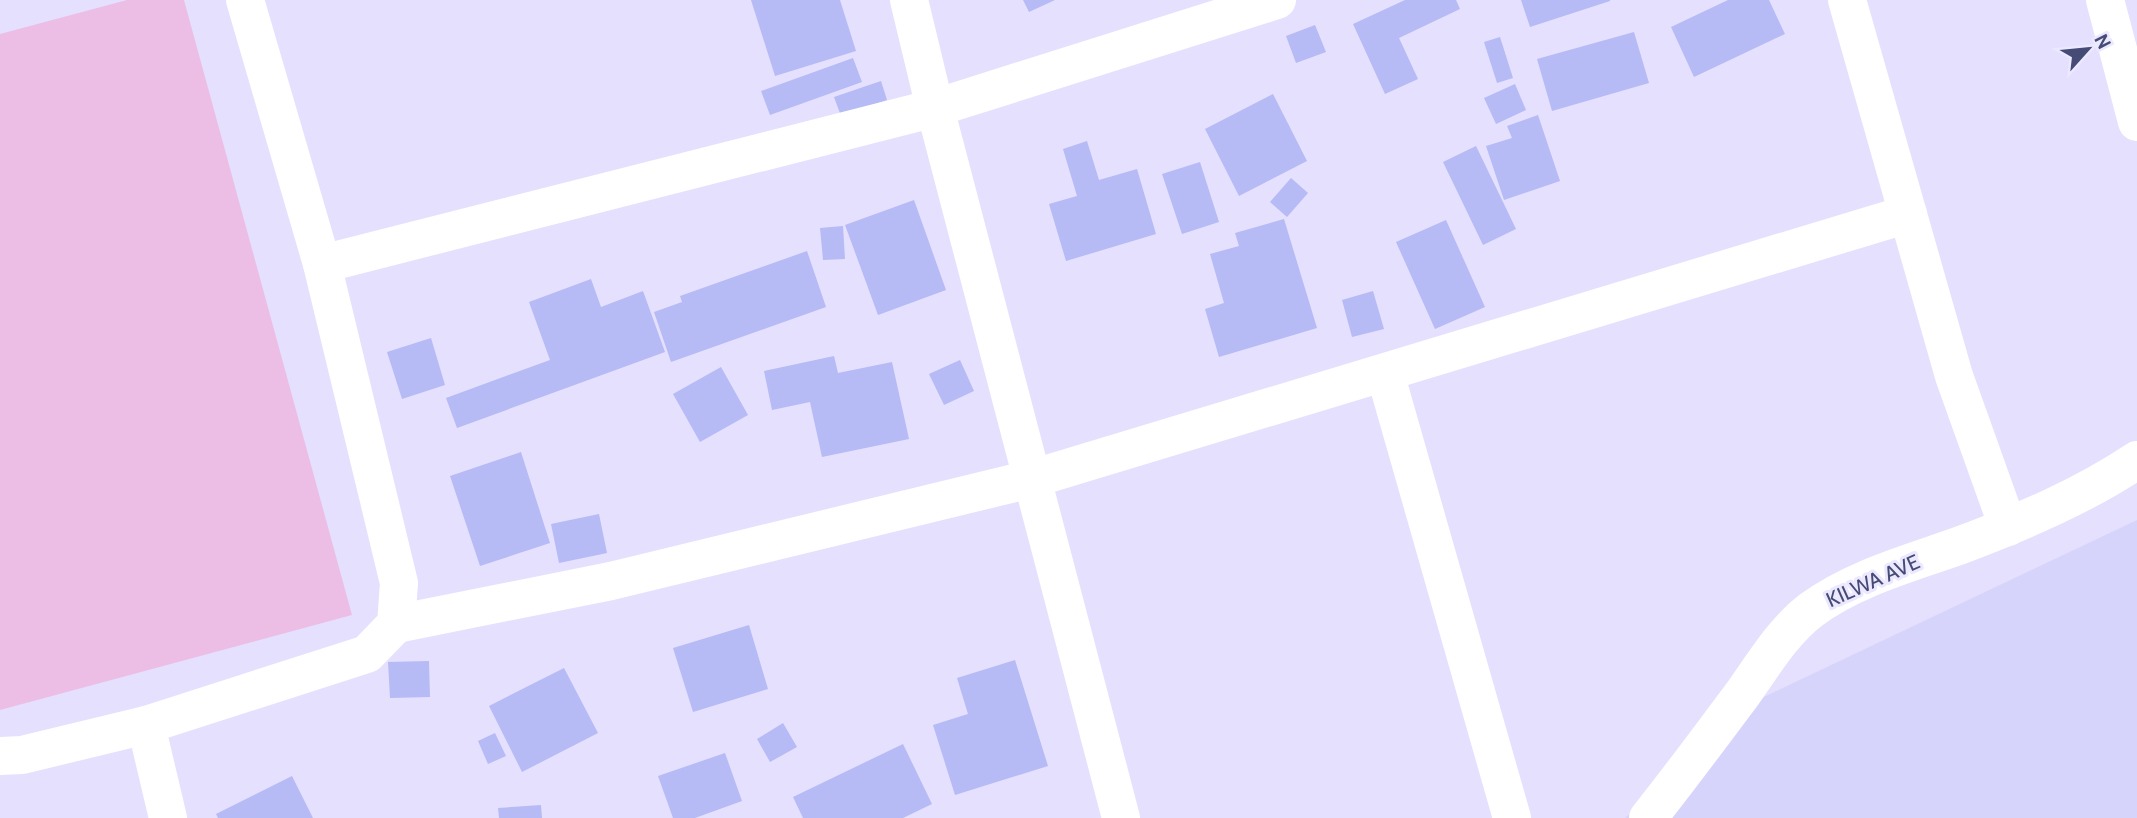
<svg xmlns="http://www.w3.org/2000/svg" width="2137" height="818" viewBox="0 0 2137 818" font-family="Cabin,sans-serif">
	<rect width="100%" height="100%" fill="#e4e0fe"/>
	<!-- residential -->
	<path fill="#d7d4fb" d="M2137 520V818H1625L1749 704Z"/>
	<!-- green -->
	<path fill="#ecbee6" d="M127 0H184L352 615 0 710V34Z"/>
	<!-- building -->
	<g fill="#b6baf5">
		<path d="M751 0H840L856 51 775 76Z"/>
		<path d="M1023 0H1055L1029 12Z"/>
		<path d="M1405 0H1456L1460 9 1399 38 1418 79 1385 94 1353 24Z"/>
		<path d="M1521 0H1610V1L1530 27Z"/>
		<path d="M1728 0H1769L1785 34 1694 77 1671 27Z"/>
		<path d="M1315 25 1326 52 1296 63 1286 36Z"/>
		<path d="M1634 32 1649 83 1552 111 1537 59Z"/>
		<path d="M1500 37 1513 78 1497 83 1484 42Z"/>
		<path d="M853 58 862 82 770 115 761 91Z"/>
		<path d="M881 81 887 100 841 116 834 97Z"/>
		<path d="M1515 84 1526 110 1496 124 1484 98Z"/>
		<path d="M1273 94 1307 161 1239 196 1205 129Z"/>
		<path d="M1538 115 1560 181 1504 200 1486 146 1512 138 1507 126Z"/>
		<path d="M1087 141 1099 180 1137 169 1156 234 1066 261 1049 204 1077 196 1063 149Z"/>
		<path d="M1476 146 1516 229 1483 245 1443 162Z"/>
		<path d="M1200 162 1219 222 1182 234 1162 174Z"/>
		<path d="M1291 178 1308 193 1287 217 1270 202Z"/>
		<path d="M914 200 946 290 878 315 845 225Z"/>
		<path d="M1284 219 1317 328 1219 357 1205 309 1224 303 1210 254 1239 246 1235 233Z"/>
		<path d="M1446 220 1485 307 1435 329 1396 242Z"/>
		<path d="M843 226 845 259 823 260 820 228Z"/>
		<path d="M807 251 826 307 671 362 654 312 682 302 680 296Z"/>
		<path d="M591 279 601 307 643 291 665 352 457 428 446 398 550 360 529 302Z"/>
		<path d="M1373 291 1384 329 1352 337 1342 300Z"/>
		<path d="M431 338 445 385 402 399 387 352Z"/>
		<path d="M834 356 838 373 892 362 909 439 822 457 810 402 772 410 764 371Z"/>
		<path d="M960 360 974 391 944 405 929 374Z"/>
		<path d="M721 367 748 415 700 442 673 394Z"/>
		<path d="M521 452 550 543 480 566 450 476Z"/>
		<path d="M599 514 607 553 559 563 551 524Z"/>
		<path d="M749 625 768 689 693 712 673 648Z"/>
		<path d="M1015 660 1048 766 955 795 933 725 968 714 957 678Z"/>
		<path d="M429 661 430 697 390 698 388 662Z"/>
		<path d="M564 668 598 733 522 772 489 706Z"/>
		<path d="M783 723 797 747 770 762 757 739Z"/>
		<path d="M495 733 506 756 488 764 478 741Z"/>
		<path d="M903 744 932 804 903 818H803L793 797Z"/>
		<path d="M725 753 742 801 695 818H673L658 776Z"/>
		<path d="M292 776 313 818H218L216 814Z"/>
		<path d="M541 805 542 818H499L498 808Z"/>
	</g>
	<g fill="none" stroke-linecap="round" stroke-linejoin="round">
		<!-- minor -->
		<g stroke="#fff" stroke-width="38">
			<path d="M909 0 935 108 1121 818"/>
			<path d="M1847 0 1954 376 2008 527"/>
			<path d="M2105 0 2137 122"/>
			<path d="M322 264 935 108 1277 0"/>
			<path d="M1385 373 1512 818"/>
			<path d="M396 624 611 581 1031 479 1908 214"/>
			<path d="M146 725 168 818"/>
			<path d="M0 756 22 755 146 725 367 654 396 624 399 583 322 264 245 0"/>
			<path d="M1648 818C1680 778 1710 737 1741 696 1762 667 1782 632 1811 610 1854 578 1911 563 1961 545 2022 522 2083 496 2137 460"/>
		</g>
	</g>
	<g text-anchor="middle" stroke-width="6" stroke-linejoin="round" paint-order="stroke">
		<!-- street labels -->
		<g font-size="21" fill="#464b76" stroke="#ebe8ff">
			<text transform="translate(1873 581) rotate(-24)" y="7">KILWA AVE</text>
		</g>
	</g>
	<!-- north arrow -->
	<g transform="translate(2088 49) rotate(63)" stroke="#ebe8ff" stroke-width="5" paint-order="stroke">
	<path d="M0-5L12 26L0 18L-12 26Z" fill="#464b76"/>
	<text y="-10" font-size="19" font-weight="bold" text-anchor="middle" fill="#464b76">N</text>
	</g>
</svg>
